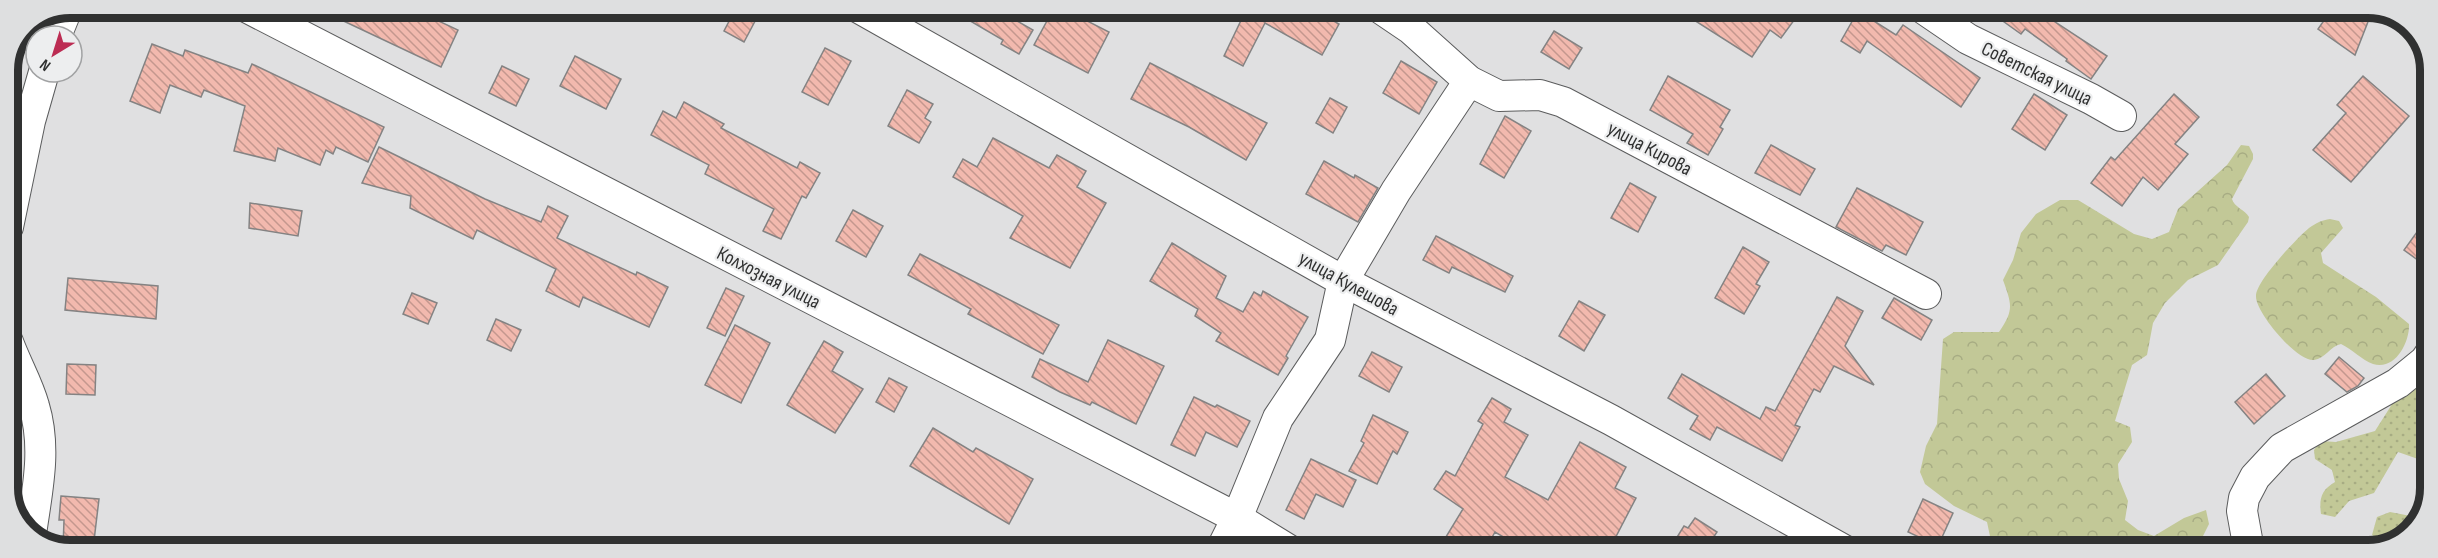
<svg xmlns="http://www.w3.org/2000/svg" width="2438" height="558" viewBox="0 0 2438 558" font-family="'Sofia Sans Condensed',sans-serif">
	<defs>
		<pattern id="grass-dots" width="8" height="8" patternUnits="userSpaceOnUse" patternTransform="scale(1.5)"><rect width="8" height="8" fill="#c2c897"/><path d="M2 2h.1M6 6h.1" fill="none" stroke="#a7ac83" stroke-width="1.8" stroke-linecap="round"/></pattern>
		<pattern id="forest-crowns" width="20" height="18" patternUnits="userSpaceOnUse" patternTransform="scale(1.5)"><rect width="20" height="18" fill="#c2c897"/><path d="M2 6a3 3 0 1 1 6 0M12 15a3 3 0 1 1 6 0" fill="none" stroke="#a7ac83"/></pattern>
		<pattern id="building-back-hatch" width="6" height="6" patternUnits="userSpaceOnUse" patternTransform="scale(1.5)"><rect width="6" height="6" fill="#f2b9ae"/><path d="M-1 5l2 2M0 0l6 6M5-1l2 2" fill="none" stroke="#c4978e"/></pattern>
	</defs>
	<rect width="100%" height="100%" fill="#e0e0e1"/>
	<!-- grass -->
	<g fill="url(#grass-dots)">
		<path d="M2429 370V476L2418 459 2398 452 2374 493 2349 501 2335 517 2321 514C2319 499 2321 490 2335 482L2332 470 2315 459 2314 450 2321 441 2336 442 2375 431 2401 390Z"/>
		<path d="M2425 508 2406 537 2387 544 2372 535 2377 517 2390 512 2416 517Z"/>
	</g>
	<!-- forest -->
	<g fill="url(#forest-crowns)">
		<path d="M2241 145 2249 146 2253 154V159L2232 199C2234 207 2245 210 2249 217L2248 222 2218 265 2188 280 2165 303 2153 323 2147 355 2132 365 2115 421 2130 427 2132 442 2118 464 2119 479 2128 501 2125 520 2138 530 2154 536 2184 518 2206 510 2209 524 2196 550H1985L1991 541 1987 522 1954 506 1925 484 1920 472 1926 446 1937 424 1943 339 1954 332H1999C2014 310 2012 305 2003 280L2013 260 2021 233 2036 214 2060 200H2078L2134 234 2152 239 2169 232 2178 209 2227 165Z"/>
		<path d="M2330 219 2339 221 2343 228 2321 253 2323 263 2376 297 2409 324C2410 342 2395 371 2373 364 2362 360 2352 349 2341 344 2330 346 2325 359 2314 360 2297 362 2255 312 2256 296 2256 281 2297 238 2309 228 2316 223 2322 220 2330 219Z"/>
	</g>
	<!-- building -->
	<g fill="url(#building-back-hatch)" stroke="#848383" stroke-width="1.5">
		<path d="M316 8H364L392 21 398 8H411L458 30 441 67Z"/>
		<path d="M736 8H762L744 42 724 31Z"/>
		<path d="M948 8H994L1033 30 1019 54 1001 44 1003 40Z"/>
		<path d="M1054 8H1062L1109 32 1088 73 1034 45Z"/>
		<path d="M1238 8H1311L1339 24 1322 55 1265 23 1243 66 1224 56 1245 12Z"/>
		<path d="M1675 8H1803L1781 38 1770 30 1752 57Z"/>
		<path d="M1986 9H2040L2038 10 2055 22 2107 56 2091 79 2066 61 2067 59 2025 29 2021 34Z"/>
		<path d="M2332 9H2373L2355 55 2318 29Z"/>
		<path d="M1858 11 1896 35 1903 25 1980 78 1961 107 1867 41 1860 53 1841 41Z"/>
		<path d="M1554 31 1582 48 1569 69 1541 52Z"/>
		<path d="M152 44 183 56 185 50 248 73 252 64 384 127 368 162 336 147 333 154 326 150 320 165 278 148 275 161 234 151 245 106 204 90 201 97 170 85 160 113 130 101Z"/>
		<path d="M825 48 851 61 828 105 802 92Z"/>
		<path d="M575 56 621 79 606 109 560 86Z"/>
		<path d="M1401 61 1437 82 1419 114 1383 93Z"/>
		<path d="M1150 63 1267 123 1246 160 1189 127 1131 99Z"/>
		<path d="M502 66 529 79 516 106 489 93Z"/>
		<path d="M1668 76 1730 110 1720 127 1723 129 1708 155 1687 143 1693 134 1650 110Z"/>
		<path d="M2363 76 2409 116 2351 182 2313 150 2346 113 2337 105Z"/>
		<path d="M907 90 933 104 925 118 931 122 919 143 888 126Z"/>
		<path d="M2034 94 2067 115 2045 150 2012 129Z"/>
		<path d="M2174 94 2199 117 2175 144 2188 154 2158 190 2143 177 2122 206 2091 183 2111 157 2115 160Z"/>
		<path d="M1330 98 1347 107 1333 133 1316 123Z"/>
		<path d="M684 102 724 124 721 128 797 168 800 162 820 173 806 198 802 196 781 239 763 231 774 209 705 174 709 165 651 135 663 111 676 118Z"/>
		<path d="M1505 116 1531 131 1504 178 1480 164Z"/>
		<path d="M993 138 1049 168 1057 155 1086 171 1077 187 1106 203 1070 268 1010 238 1023 216 953 177 963 159 977 167Z"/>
		<path d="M1771 145 1815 169 1800 195 1755 173Z"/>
		<path d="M379 147 485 199 541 222 548 206 568 216 557 238 636 275 637 272 668 287 649 327 583 297 579 307 546 291 556 269 477 230 473 239 410 208 411 196 362 183Z"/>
		<path d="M1324 161 1354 178 1355 175 1378 188 1358 222 1306 194Z"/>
		<path d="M1630 183 1656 197 1638 232 1611 218Z"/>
		<path d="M1857 188 1923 222 1906 255 1886 245 1882 251 1836 227Z"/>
		<path d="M250 203 302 211 298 236 249 228Z"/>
		<path d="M853 210 883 226 866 257 836 241Z"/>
		<path d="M2417 232 2430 241V269L2404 250Z"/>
		<path d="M1436 236 1513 276 1505 292 1452 267 1449 273 1423 260Z"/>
		<path d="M1172 243 1226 276 1216 298 1243 312 1254 292 1261 296 1263 291 1308 317 1286 356 1288 358 1278 375 1216 341 1221 333 1195 316 1198 309 1150 281Z"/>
		<path d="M1743 247 1769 262 1756 284 1760 286 1744 314 1715 298Z"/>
		<path d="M920 254 1059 325 1043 354 968 314 971 309 908 275Z"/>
		<path d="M68 278 158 286 156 319 65 310Z"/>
		<path d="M726 288 744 296 725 336 707 328Z"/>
		<path d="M412 293 437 303 428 324 403 314Z"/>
		<path d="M1837 297 1863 311 1845 346 1874 385 1834 366 1820 392 1814 389 1795 425 1800 427 1782 461 1717 427 1710 440 1690 429 1698 416 1668 398 1682 374 1760 419 1766 407 1775 411Z"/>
		<path d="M1894 298 1932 320 1921 340 1882 318Z"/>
		<path d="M1579 301 1605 315 1584 351 1559 336Z"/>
		<path d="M496 319 521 330 511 351 487 340Z"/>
		<path d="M735 325 770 343 741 403 705 385Z"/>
		<path d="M1108 340 1164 366 1136 424 1092 402 1090 405 1060 392 1032 377 1040 359 1088 382Z"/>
		<path d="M824 341 843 352 832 371 863 389 835 433 787 405Z"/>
		<path d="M1372 352 1402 367 1389 392 1359 376Z"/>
		<path d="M2339 357 2364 378 2358 386 2347 392 2325 374Z"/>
		<path d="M67 364 96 365 95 395 66 394Z"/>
		<path d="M2266 374 2285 396 2254 424 2235 402Z"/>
		<path d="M889 378 907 387 894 412 876 402Z"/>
		<path d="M1194 397 1215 407 1217 405 1250 421 1237 447 1206 432 1195 456 1171 445Z"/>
		<path d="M1492 398 1511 409 1504 422 1528 435 1505 477 1548 500 1580 442 1626 467 1615 488 1636 498 1609 550H1566L1542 537 1534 550H1526L1495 532 1485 550H1438L1463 509 1434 489 1446 471 1455 476 1483 424 1478 421Z"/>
		<path d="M1373 415 1408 432 1397 454 1393 451 1377 484 1349 471 1364 443 1361 441Z"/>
		<path d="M933 428 973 452 976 448 1033 479 1009 524 910 466Z"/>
		<path d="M1311 459 1356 480 1343 507 1316 494 1304 519 1286 510Z"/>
		<path d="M61 496 99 499 93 549H63L64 520H59Z"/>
		<path d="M1923 499 1953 513 1938 546 1908 532Z"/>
		<path d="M1695 518 1717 532 1711 541 1728 550H1669L1684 526 1688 528Z"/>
	</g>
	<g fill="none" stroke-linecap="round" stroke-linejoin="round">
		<!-- minor casing -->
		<g stroke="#5b5c5d" stroke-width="32">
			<g id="minor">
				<path d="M248 8 1237 518 1289 550"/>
				<path d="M859 8 1343 281 1611 420 1844 550"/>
				<path d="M1380 8 1411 29 1469 81 1499 96 1540 95 1563 102 1926 294"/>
				<path d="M1924 9 1968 39 2091 99 2121 116"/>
				<path d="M56 36 67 9"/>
				<path d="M8 227 30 121 44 72"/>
				<path d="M8 342C16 364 28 384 34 406 47 449 37 491 31 534"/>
				<path d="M1221 550 1237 518 1278 418 1330 340 1343 281 1396 191 1469 81"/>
				<path d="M2249 550 2242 511 2244 498 2255 477 2282 448 2398 383 2425 361 2429 355"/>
			</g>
		</g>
		<!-- minor -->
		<use href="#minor" stroke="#fff" stroke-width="30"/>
	</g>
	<g text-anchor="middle" stroke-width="4.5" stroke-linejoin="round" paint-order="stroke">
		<!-- street labels -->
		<g font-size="20" fill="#303131" stroke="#edeeef">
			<text transform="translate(2037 73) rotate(26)" y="7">Советская улица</text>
			<text transform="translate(1650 148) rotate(28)" y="7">улица Кирова</text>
			<text transform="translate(769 277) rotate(27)" y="7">Колхозная улица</text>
			<text transform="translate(1349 283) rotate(29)" y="7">улица Кулешова</text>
		</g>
	</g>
	<!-- crop -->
	<path d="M0 0H2438V558H0ZM70 18H2368A52 52 0 0 1 2420 70V488A52 52 0 0 1 2368 540H70A52 52 0 0 1 18 488V70A52 52 0 0 1 70 18Z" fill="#dedfe0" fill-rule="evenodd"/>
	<path fill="none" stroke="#303131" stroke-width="8" d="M70 18H2368A52 52 0 0 1 2420 70V488A52 52 0 0 1 2368 540H70A52 52 0 0 1 18 488V70A52 52 0 0 1 70 18Z"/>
	<!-- north arrow -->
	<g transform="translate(54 54) rotate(218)"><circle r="28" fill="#edeeef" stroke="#a1a2a3" stroke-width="1.5"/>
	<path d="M0-4.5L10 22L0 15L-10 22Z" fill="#bc2c53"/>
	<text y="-9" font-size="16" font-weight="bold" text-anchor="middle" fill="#303131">N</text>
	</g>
</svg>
